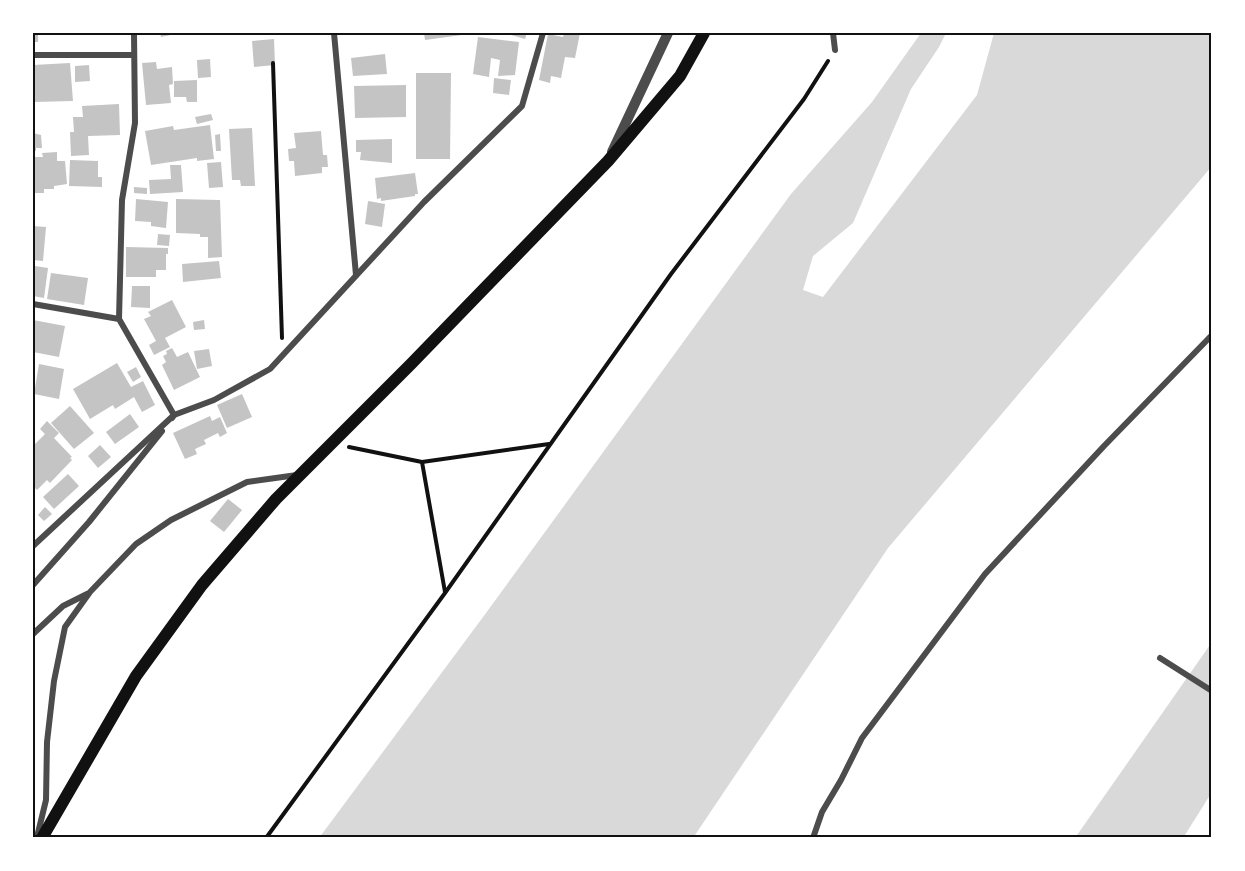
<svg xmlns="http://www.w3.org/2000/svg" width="1245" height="871" viewBox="0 0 1245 871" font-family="'Noto Sans',sans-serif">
	<rect width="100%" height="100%" fill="#fff"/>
	<!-- water -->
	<g fill="#d9d9d9">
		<path d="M921 33H946L939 47 911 89 853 223 813 256 803 290 823 297 977 95 994 33H1212V166L888 548 693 838H319L486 613 791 194 872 102Z"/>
		<path d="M1212 642V792L1183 838H1075Z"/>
	</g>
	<!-- building -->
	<g fill="#c4c4c4">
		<rect x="33" y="33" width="5" height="9"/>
		<path d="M160 33H175V34L161 37Z"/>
		<path d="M424 33H469V34L425 40Z"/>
		<path d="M505 33H527L525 39Z"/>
		<path d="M564 33H580L575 58 565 57 561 78 551 76 550 83 539 80 548 34 563 37Z"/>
		<path d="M478 37 519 42 515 75 498 76 500 60 491 58 489 77 473 74Z"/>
		<path d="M274 39 275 65 254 67 252 41Z"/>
		<path d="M385 54 387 74 353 76 351 58Z"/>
		<path d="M210 59 211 77 198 78 197 60Z"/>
		<path d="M156 62 157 69 172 67 173 84 169 85 171 103 146 105 142 63Z"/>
		<path d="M70 63 73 101 33 102V65Z"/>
		<path d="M89 65 90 81 75 82V66Z"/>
		<path d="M416 73H451L450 159H416Z"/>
		<path d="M494 78 511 80 509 95 493 93Z"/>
		<path d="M197 80V102H187L186 97H174V81Z"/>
		<path d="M406 85V117L355 118 354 86Z"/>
		<path d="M119 104 120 135 88 136 89 155 71 156 70 132H74L73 117H83L82 106Z"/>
		<path d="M211 114 213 120 197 124 195 117Z"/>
		<path d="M210 125 214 159 197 161V158L151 165 145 131 173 126 174 130Z"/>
		<path d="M252 128 255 186H241L240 180H232L229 129Z"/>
		<path d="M321 131 323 155H327L328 167H322V173L295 176 294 161H289L288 149 296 148 294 133Z"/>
		<path d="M33 133 41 135 42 148H36V151H33Z"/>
		<path d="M220 134 221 151H216L215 135Z"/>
		<path d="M392 139V163L360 160 361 152H356V140Z"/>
		<path d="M57 152V161H65L67 184 54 186V189H44V193H33V157H43L42 153Z"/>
		<path d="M70 160 98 161V177H102V187L69 186Z"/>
		<path d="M221 162 223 187 209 188 207 163Z"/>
		<path d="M170 165H181L183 192 150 194 149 180 171 179Z"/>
		<path d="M415 173 418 194H415V196L381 201V198L377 199 375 178Z"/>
		<path d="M134 187 147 188V194L134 193Z"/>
		<path d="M136 199 168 202 166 228 151 226V222L135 221Z"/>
		<path d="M176 199 220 200 222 257 208 258V237H200V234L176 233Z"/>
		<path d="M368 201 385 204 382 227 365 224Z"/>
		<path d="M33 226 46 227 43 261 33 260Z"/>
		<path d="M158 234 170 235 169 246 157 245Z"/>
		<path d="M126 247 168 248V254H166V270H156V277H126Z"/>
		<path d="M219 261 221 278 183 282 182 264Z"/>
		<path d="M35 266 48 268 44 298 33 296Z"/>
		<path d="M51 273 88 278 84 305 47 299Z"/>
		<path d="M132 286H150V308L131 307Z"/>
		<path d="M172 300 186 327 165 338 170 347 154 355 149 345 156 341 144 319 151 316 148 312Z"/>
		<path d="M33 320 65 326 59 357 33 352Z"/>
		<path d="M204 320 205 329 194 330 193 322Z"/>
		<path d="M172 348 177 357 188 352 200 377 174 390 162 365 166 362 163 356 167 354 166 351Z"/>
		<path d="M209 349 212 366 197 369 194 351Z"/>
		<path d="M117 363 131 387 143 381 155 405 142 412 134 397 115 409 113 405 90 419 73 389Z"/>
		<path d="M39 364 64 369 59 399 34 394Z"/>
		<path d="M136 367 141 377 133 382 127 372Z"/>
		<path d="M242 394 252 417 227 428 217 405Z"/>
		<path d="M70 406 94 433 74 449 51 423Z"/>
		<path d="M130 414 139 427 115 444 106 432Z"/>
		<path d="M210 416 212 421 220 417 227 433 220 437 218 433 204 440 206 444 195 449 197 454 185 459 173 433Z"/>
		<path d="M47 421 59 433 54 438 72 457 70 458 72 460 50 483 47 480 37 490 33 486V446L45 434 40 429Z"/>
		<path d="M100 445 111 457 98 468 88 456Z"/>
		<path d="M68 474 79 486 54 509 43 497Z"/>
		<path d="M228 499 242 510 224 532 210 521Z"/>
		<path d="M45 507 52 514 44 521 38 515Z"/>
	</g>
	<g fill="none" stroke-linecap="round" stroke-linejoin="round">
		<!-- path -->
		<g stroke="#111" stroke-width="4">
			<path d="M273 63 282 338"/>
			<path d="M349 447 422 462 549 444"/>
			<path d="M422 462 445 592"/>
			<path d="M266 838 445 593 671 274 804 99 828 61"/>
		</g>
		<!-- minor -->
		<g stroke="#4c4c4c" stroke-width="6">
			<path d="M334 33 356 275"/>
			<path d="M833 33 835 50"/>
			<path d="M33 55H134"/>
			<path d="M33 304 119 319 174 415 172 418"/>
			<path d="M119 319 122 200 135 123 134 33"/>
			<path d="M33 546 174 415 214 400 270 369 424 202 522 106 543 33"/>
			<path d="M33 585 89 522 162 431"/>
			<path d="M33 634 63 606 87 594"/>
			<path d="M1160 658 1212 691"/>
			<path d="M37 837 46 800 47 742 54 681 65 627 90 592 136 544 171 520 247 482 297 475"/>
			<path d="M813 838 822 812 841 780 862 738 985 574 1104 446 1212 335"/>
		</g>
		<!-- tertiary -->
		<path stroke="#4c4c4c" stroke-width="10" d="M612 152 668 33"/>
		<!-- secondary -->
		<path stroke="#111" stroke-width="12" d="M42 838 136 676 202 585 276 499 411 364 608 161 680 76 704 33"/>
	</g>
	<!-- border -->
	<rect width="1245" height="871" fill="none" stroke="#ffffff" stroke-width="69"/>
	<rect x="34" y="34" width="1176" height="802" fill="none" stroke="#111" stroke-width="2"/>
</svg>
